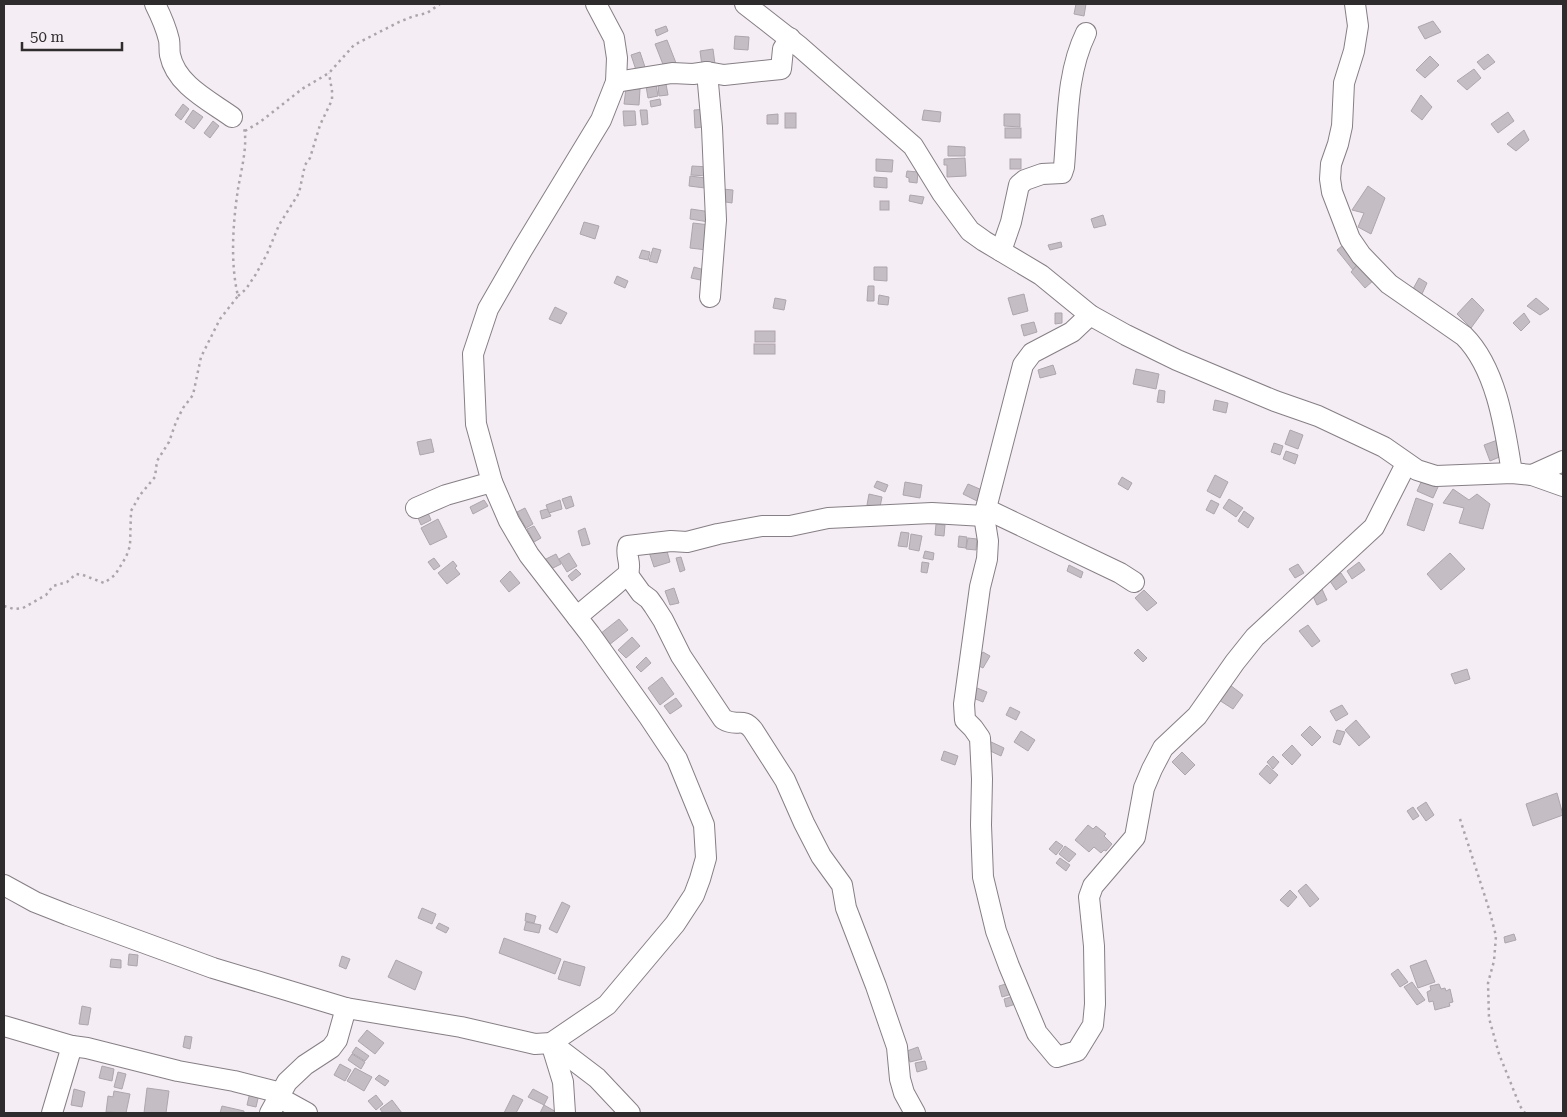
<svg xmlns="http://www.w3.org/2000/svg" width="1567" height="1117" viewBox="0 0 1567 1117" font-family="'Roboto Serif',serif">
	<rect width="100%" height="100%" fill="#f4edf3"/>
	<!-- building -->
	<g fill="#c4bdc3" stroke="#ada6ac">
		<path d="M1076 4H1086L1084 16 1074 14Z"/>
		<path d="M1433 21 1441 32 1425 39 1418 27Z"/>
		<path d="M666 26 668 31 657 36 655 30Z"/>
		<path d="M735 36 749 37 748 50 734 49Z"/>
		<path d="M667 40 676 63 664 67 655 44Z"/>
		<path d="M713 49 715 64 702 66 700 51Z"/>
		<path d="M640 52 646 70 637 73 631 55Z"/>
		<path d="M1488 54 1495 62 1484 70 1477 62Z"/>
		<path d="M1430 56 1439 65 1425 78 1416 70Z"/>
		<path d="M1474 69 1481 78 1467 90 1457 81Z"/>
		<path d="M656 84 658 96 648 98 646 86Z"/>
		<path d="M666 84 668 95 659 96 658 85Z"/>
		<path d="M626 88 640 89 639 105 624 104Z"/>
		<path d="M1421 95 1432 107 1422 120 1411 111Z"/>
		<path d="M660 99 661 105 651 107 650 101Z"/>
		<path d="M183 104 189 109 181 120 175 115Z"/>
		<path d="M708 109 710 126 695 128 694 110Z"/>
		<path d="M193 110 203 117 194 129 185 122Z"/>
		<path d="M640 110H647L648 124 642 125Z"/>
		<path d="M924 110 941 112 940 122 922 120Z"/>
		<path d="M623 111H635L636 125 624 126Z"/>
		<path d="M1508 112 1514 121 1498 133 1491 124Z"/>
		<rect x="785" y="113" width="11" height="15"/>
		<path d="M778 114V124H767V115Z"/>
		<path d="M1004 114H1020V127L1004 126Z"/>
		<path d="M213 121 219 126 210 138 204 133Z"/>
		<rect x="1005" y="128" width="16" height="10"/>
		<path d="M1524 130 1529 140 1516 151 1507 144Z"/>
		<path d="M948 146 965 147V156H948Z"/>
		<path d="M965 158 966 176 947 177V165H944V159Z"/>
		<path d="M876 159 893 160 892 172 876 171Z"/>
		<rect x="1010" y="159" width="11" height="10"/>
		<path d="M692 166 709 167 708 176 691 175Z"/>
		<path d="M907 171 918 172 917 183 909 182V178L906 177Z"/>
		<path d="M690 176 706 178 705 188 689 186Z"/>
		<path d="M874 177 887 178V188L874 187Z"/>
		<path d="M1368 186 1385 198 1371 234 1358 227 1364 213 1352 210Z"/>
		<path d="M722 189 733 190 732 203 720 201Z"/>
		<path d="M910 195 924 197 922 204 909 201Z"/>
		<rect x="880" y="201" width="9" height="9"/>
		<path d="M691 209 711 212 709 222 690 219Z"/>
		<path d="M1103 215 1106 225 1094 228 1091 219Z"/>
		<path d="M584 222 599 226 595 239 580 234Z"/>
		<path d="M693 223 710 225 707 250 690 248Z"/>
		<path d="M1061 242 1062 247 1050 250 1048 245Z"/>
		<path d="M1342 246 1358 264 1353 270 1337 250Z"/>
		<path d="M653 248 661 250 657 263 649 261Z"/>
		<path d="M642 250 650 252 648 260 639 258Z"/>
		<path d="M1362 259 1375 279 1365 288 1351 272Z"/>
		<path d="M694 267 708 271 705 281 691 278Z"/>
		<path d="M874 267H887V281L874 280Z"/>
		<path d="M617 276 628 281 625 288 614 283Z"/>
		<path d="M1419 278 1427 283 1422 294 1413 289Z"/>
		<path d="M868 286H874V301H867Z"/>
		<path d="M1024 294 1028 311 1013 315 1008 298Z"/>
		<path d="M879 295 889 297 888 305 878 304Z"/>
		<path d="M775 298 786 300 784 310 773 308Z"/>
		<path d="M1472 298 1484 310 1471 328 1457 314Z"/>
		<path d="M1536 298 1549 309 1540 315 1527 306Z"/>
		<path d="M555 307 567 313 561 324 549 319Z"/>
		<path d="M1055 313H1062V323L1055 324Z"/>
		<path d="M1524 313 1530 322 1521 331 1513 323Z"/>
		<path d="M1034 322 1037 332 1024 336 1021 325Z"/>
		<rect x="755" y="331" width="20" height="11"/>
		<rect x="754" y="344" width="21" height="10"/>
		<path d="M1053 365 1056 374 1040 378 1038 370Z"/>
		<path d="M1136 369 1159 374 1156 389 1133 384Z"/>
		<path d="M1159 390 1165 391 1164 403 1157 402Z"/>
		<path d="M1215 400 1228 403 1226 413 1213 410Z"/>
		<path d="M1290 430 1303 435 1298 449 1285 444Z"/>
		<path d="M1503 438 1509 453 1490 461 1484 445Z"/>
		<path d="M431 439 434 452 420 455 417 442Z"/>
		<path d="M1274 443 1283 446 1280 455 1271 452Z"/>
		<path d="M1286 451 1298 455 1295 464 1283 459Z"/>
		<path d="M1215 475 1228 482 1220 498 1207 491Z"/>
		<path d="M1122 477 1132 483 1128 490 1118 484Z"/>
		<path d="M1422 480 1438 487 1433 498 1417 491Z"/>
		<path d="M877 481 888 485 885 492 874 487Z"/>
		<path d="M905 482 922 485 920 498 903 495Z"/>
		<path d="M968 484 982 490 977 501 963 494Z"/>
		<path d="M1453 489 1469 500 1477 494 1490 504 1483 529 1459 523 1464 508 1443 503Z"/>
		<path d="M869 494 882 497 880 507 867 505Z"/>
		<path d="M571 496 574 506 566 509 562 499Z"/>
		<path d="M1416 498 1433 504 1424 531 1407 525Z"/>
		<path d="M1229 499 1243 508 1236 517 1223 508Z"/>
		<path d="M484 500 488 506 473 514 470 507Z"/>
		<path d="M560 500 562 509 549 513 546 505Z"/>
		<path d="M1211 500 1219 504 1214 514 1206 510Z"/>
		<path d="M426 508 431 520 421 525 416 513Z"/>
		<path d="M525 508 533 524 526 528 517 512Z"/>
		<path d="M547 509 551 516 542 519 540 511Z"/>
		<path d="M1244 511 1254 518 1248 528 1238 521Z"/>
		<path d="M438 519 447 537 430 545 421 528Z"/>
		<path d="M936 524 945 525 944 536 935 535Z"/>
		<path d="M534 526 541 538 534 542 527 529Z"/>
		<path d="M585 528 590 544 582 546 578 531Z"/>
		<path d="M901 532 909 533 907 547 898 546Z"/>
		<path d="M911 534 922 536 919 551 909 549Z"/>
		<path d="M959 536 967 537 966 548 958 547Z"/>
		<path d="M968 538 977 539 976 550 966 549Z"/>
		<path d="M665 544 670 562 654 567 648 549Z"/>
		<path d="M925 551 934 553 933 560 923 558Z"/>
		<path d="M569 553 577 566 567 572 559 559Z"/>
		<path d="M1450 553 1465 569 1441 590 1427 574Z"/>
		<path d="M556 554 561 564 549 570 544 560Z"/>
		<path d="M681 557 685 570 680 572 676 558Z"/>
		<path d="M434 558 440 566 434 570 428 562Z"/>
		<path d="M453 561 457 566 455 568 460 574 447 584 438 573Z"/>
		<path d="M922 562 929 563 927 573 921 572Z"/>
		<path d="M1359 562 1365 570 1352 579 1347 571Z"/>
		<path d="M1298 564 1304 573 1295 578 1289 569Z"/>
		<path d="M1069 565 1083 572 1081 578 1067 571Z"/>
		<path d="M576 569 581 574 572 581 568 576Z"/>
		<path d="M510 571 520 583 509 592 500 581Z"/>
		<path d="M1341 573 1347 582 1336 590 1330 581Z"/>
		<path d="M674 588 679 603 670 605 665 591Z"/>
		<path d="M1322 589 1327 600 1317 605 1312 594Z"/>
		<path d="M1144 590 1157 603 1147 611 1135 598Z"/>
		<path d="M619 619 628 630 609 645 600 634Z"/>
		<path d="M1308 625 1320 641 1312 647 1299 631Z"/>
		<path d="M632 637 640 646 626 658 618 650Z"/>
		<path d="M1138 649 1147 658 1143 662 1134 653Z"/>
		<path d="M983 652 990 656 983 668 975 664Z"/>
		<path d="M646 657 651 663 641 672 636 667Z"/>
		<path d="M1467 669 1470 679 1455 684 1451 674Z"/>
		<path d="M662 677 674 694 660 705 648 688Z"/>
		<path d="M1230 685 1243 695 1233 709 1219 700Z"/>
		<path d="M972 686 987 692 983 702 968 696Z"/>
		<path d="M676 698 682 706 670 714 664 706Z"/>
		<path d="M1342 705 1348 714 1336 721 1330 711Z"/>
		<path d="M1010 707 1020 712 1016 720 1006 715Z"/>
		<path d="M1356 720 1370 737 1359 746 1345 730Z"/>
		<path d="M1310 726 1321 737 1312 746 1301 735Z"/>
		<path d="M1337 730 1345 732 1340 745 1333 742Z"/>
		<path d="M1021 731 1035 740 1028 751 1014 742Z"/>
		<path d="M989 741 1004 748 1001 756 986 749Z"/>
		<path d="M1292 745 1301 755 1292 765 1282 755Z"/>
		<path d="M944 751 958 756 955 765 941 760Z"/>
		<path d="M1182 752 1195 765 1185 775 1172 762Z"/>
		<path d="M1273 756 1279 762 1273 769 1267 762Z"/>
		<path d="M1267 765 1278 775 1270 784 1259 774Z"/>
		<path d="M1557 793 1563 815 1533 826 1526 804Z"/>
		<path d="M1426 802 1434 815 1426 821 1417 808Z"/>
		<path d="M1413 807 1419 816 1413 820 1407 811Z"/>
		<path d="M1088 825 1093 829 1096 826 1106 834 1104 836 1112 844 1106 851 1104 850 1101 853 1094 847 1089 852 1075 840Z"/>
		<path d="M1056 841 1063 846 1056 855 1049 849Z"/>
		<path d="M1065 846 1076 854 1069 862 1059 854Z"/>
		<path d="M1060 858 1070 865 1066 871 1056 863Z"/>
		<path d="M1306 884 1319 899 1310 907 1298 891Z"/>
		<path d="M1290 890 1297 897 1288 907 1280 900Z"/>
		<path d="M562 902 570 906 557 933 549 929Z"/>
		<path d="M422 908 436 914 432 924 418 918Z"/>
		<path d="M526 913 536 916 534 923 525 921Z"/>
		<path d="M526 922 541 925 539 933 524 930Z"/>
		<path d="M439 923 449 928 446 933 436 928Z"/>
		<path d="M1514 934 1516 940 1505 943 1504 937Z"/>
		<path d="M504 938 561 959 555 974 499 953Z"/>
		<path d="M129 954 138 955 137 966 128 965Z"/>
		<path d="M342 956 350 959 346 969 339 966Z"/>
		<path d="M111 959 121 960V968L110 967Z"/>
		<path d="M396 960 422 972 415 990 388 977Z"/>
		<path d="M1426 960 1435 982 1418 988 1410 966Z"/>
		<path d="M564 961 585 967 580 986 558 979Z"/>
		<path d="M1398 969 1408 982 1400 987 1391 974Z"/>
		<path d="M1412 982 1425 1000 1417 1005 1404 987Z"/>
		<path d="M1009 983 1012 994 1002 997 999 986Z"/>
		<path d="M1439 984 1441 989 1445 988 1446 991 1450 989 1453 1002 1449 1003 1450 1006 1435 1010 1433 1001 1429 1002 1427 992 1431 990 1430 986Z"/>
		<path d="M1014 996 1016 1004 1006 1007 1004 999Z"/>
		<path d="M82 1006 91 1008 88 1025 79 1024Z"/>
		<path d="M367 1030 384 1043 375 1054 358 1041Z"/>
		<path d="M185 1036 192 1037 190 1049 183 1047Z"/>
		<path d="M356 1047 369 1056 365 1061 352 1053Z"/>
		<path d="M918 1047 922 1059 910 1062 907 1051Z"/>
		<path d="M352 1054 365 1062 361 1069 348 1060Z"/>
		<path d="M925 1061 927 1069 917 1072 915 1063Z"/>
		<path d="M340 1064 351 1070 345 1081 334 1075Z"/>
		<path d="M102 1066 114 1069 112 1081 99 1078Z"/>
		<path d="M355 1068 372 1077 364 1091 347 1081Z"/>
		<path d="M118 1072 126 1074 122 1089 114 1087Z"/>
		<path d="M379 1075 389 1081 385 1086 375 1079Z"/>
		<path d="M147 1088 169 1091 166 1113H144Z"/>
		<path d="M251 1088 260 1090 256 1107 247 1105Z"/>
		<path d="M74 1089 85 1092 82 1107 71 1105Z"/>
		<path d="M533 1089 548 1097 544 1105 528 1097Z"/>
		<path d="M114 1091 130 1094 126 1113 106 1112 108 1096 113 1097Z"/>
		<path d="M376 1095 383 1104 376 1110 368 1101Z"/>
		<path d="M513 1095 523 1100 516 1113H504Z"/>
		<path d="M392 1100 402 1113H383L380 1109Z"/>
		<path d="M544 1105 558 1113H540Z"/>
		<path d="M222 1106 244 1111V1113H220Z"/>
	</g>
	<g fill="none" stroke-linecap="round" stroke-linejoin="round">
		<!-- minor casing -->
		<g stroke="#867f85" stroke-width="22">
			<g id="minor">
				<path d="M155 4C161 16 166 27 169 40 170 45 169 50 170 55 176 85 210 101 232 117"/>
				<path d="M745 4 800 47 913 146 942 193 970 231 984 241 1041 275 1090 315 1126 335 1177 360 1275 401 1318 416 1384 447 1417 470 1436 476 1512 473 1532 475 1563 486"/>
				<path d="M1355 4 1358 26 1354 51 1344 83 1342 126 1338 144 1331 164 1330 179 1332 192 1350 239 1361 255 1389 284 1464 336C1497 369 1505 429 1512 473"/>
				<path d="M707 72 712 128 716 220 710 297"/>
				<path d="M616 82 672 73 693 74 707 72 724 75 781 69 783 49 790 38"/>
				<path d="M1001 251 1011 222 1019 185 1025 180 1042 174 1062 173 1064 167C1068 122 1066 74 1086 33"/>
				<path d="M1090 315 1072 332 1032 353 1023 365 984 516 988 541 987 559 980 587 964 704 965 720 973 728 980 738 982 779 981 825 983 877 996 931 1009 966 1037 1033 1057 1057 1077 1051 1093 1025 1095 1004 1094 946 1089 897 1093 886 1135 837 1144 788 1152 769 1163 748 1197 716 1235 662 1255 637 1374 527 1406 464"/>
				<path d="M1532 475 1563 461"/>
				<path d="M416 508 446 495 492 482"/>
				<path d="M986 509 1120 573 1134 582"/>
				<path d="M628 575 641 593 649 599 654 606 663 620 681 656 723 719C737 728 742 716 753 730L785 780 804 823 821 856 842 885 846 908 876 986 897 1047 900 1079 904 1093 915 1113"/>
				<path d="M577 617C584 610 626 577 628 573 632 563 625 556 628 546L671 541 687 542 718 534 762 526H790L828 518 932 513 984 516"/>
				<path d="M4 885 35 902 68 915 213 968 283 989 346 1008 461 1027 535 1044 551 1043 607 1005 675 924 694 895 700 879 706 858 704 825 677 759 649 717 590 634 529 555 509 521 492 482 476 424 473 354 488 309 522 250 601 120 616 82 617 58 614 38 596 4"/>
				<path d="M4 1026 72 1046 52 1113"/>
				<path d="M551 1043 597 1078 630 1113"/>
				<path d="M551 1043 563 1082 565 1113"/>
				<path d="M72 1046 87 1048 178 1071 234 1081 281 1093"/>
				<path d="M278 1097 307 1113"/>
				<path d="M270 1113 287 1082 305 1065 331 1048 337 1040 346 1008"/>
			</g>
		</g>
		<!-- path -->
		<g stroke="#aba5aa" stroke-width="2.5" stroke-dasharray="2.5 4" stroke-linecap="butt">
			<path d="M245 131 260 122 302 89 329 73 354 45 399 22 414 16 427 13 440 4"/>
			<path d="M238 296 246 289 256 274 267 254 279 225 299 193 305 165 310 158 320 125 332 100V91L329 73"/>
			<path d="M4 606 14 609 23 608 46 595 53 586 67 582 76 574 83 575 104 583 115 575 126 557 130 546 131 511 140 495 155 477 157 461 169 442 176 422 183 408 193 395 201 357 220 319 238 296C230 263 233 222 238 189 241 171 248 145 244 128"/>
			<path d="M1460 819 1489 909 1496 936 1494 961 1488 983 1489 1018 1499 1054 1520 1106 1525 1113"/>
		</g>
		<!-- minor -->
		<use href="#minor" stroke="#fff" stroke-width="20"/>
	</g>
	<!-- border -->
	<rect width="1567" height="1117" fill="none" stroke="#2f2c2e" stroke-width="10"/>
	<!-- scale -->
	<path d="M22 42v8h100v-8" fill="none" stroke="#2f2c2e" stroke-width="2.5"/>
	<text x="30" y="42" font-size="15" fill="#2f2c2e" stroke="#f4edf3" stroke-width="4" paint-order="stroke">50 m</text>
</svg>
